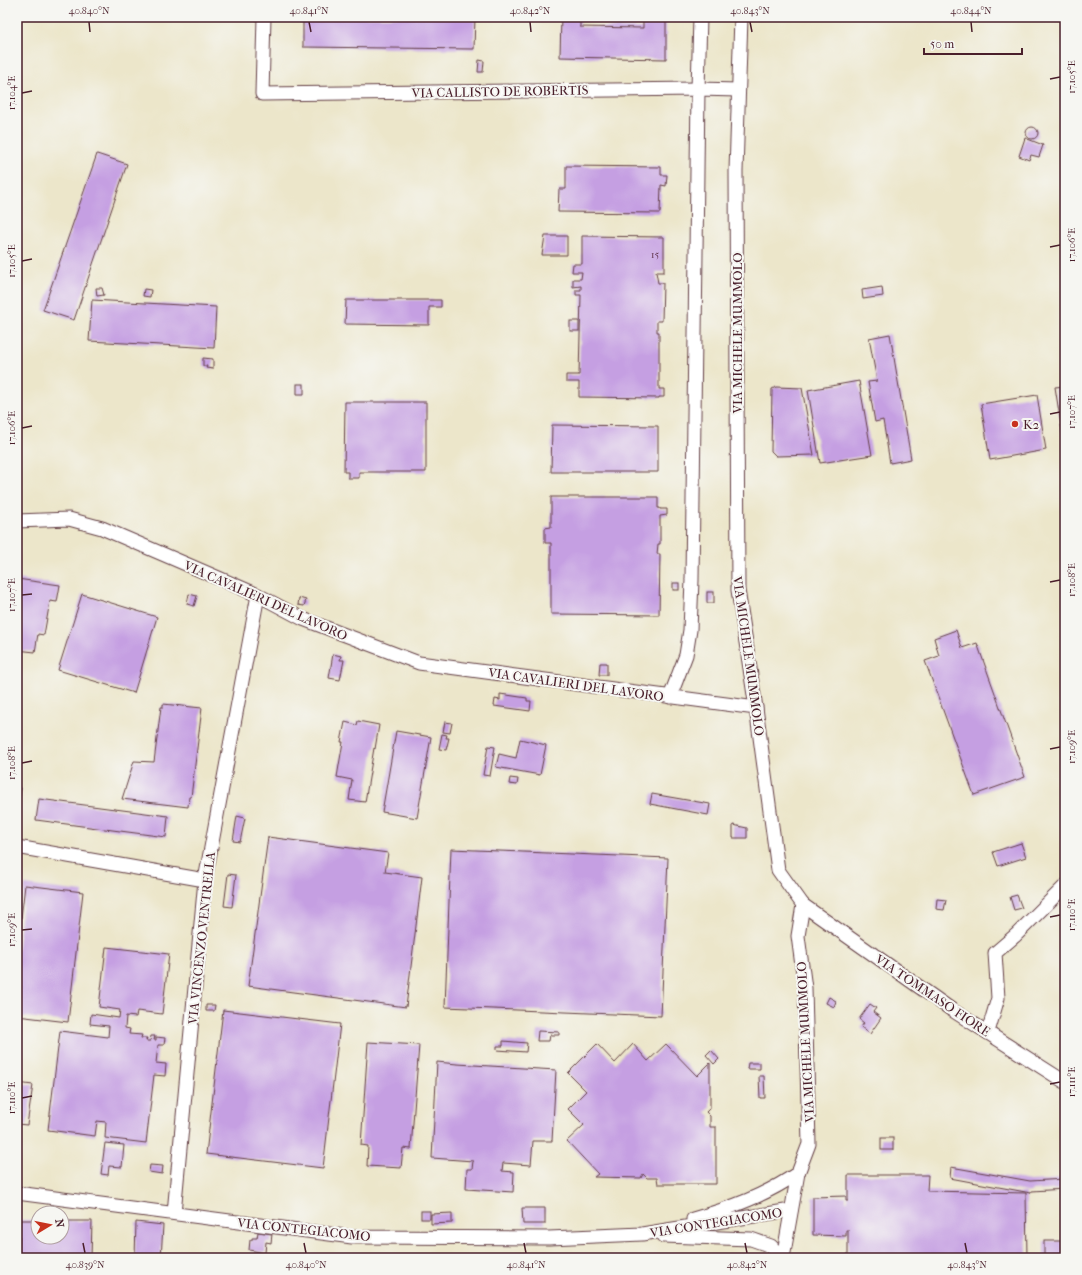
<svg xmlns="http://www.w3.org/2000/svg" width="1082" height="1275" viewBox="0 0 1082 1275" font-family="'IM FELL French Canon',serif">
	<rect width="100%" height="100%" fill="#f6f6f2"/>
	<filter id="ink" filterUnits="userSpaceOnUse"><feTurbulence type="fractalNoise" baseFrequency=".025" numOctaves="2"/><feDisplacementMap in="SourceGraphic" scale="8" xChannelSelector="R" yChannelSelector="G"/><feConvolveMatrix kernelMatrix="1 2 1 2 8 2 1 2 1" color-interpolation-filters="sRGB"/></filter>
	<filter id="wash" filterUnits="userSpaceOnUse"><feTurbulence type="fractalNoise" baseFrequency=".012" numOctaves="4" result="noise"/><feDisplacementMap in="SourceGraphic" scale="16" xChannelSelector="R" yChannelSelector="G"/><feGaussianBlur stdDeviation="0.9" result="paint"/><feColorMatrix in="noise" values="0 0 0 0 0 0 0 0 0 0 0 0 0 0 0 0 0 1.4 0 .05"/><feComposite in="paint" operator="in"/></filter>
	<g filter="url(#wash)">
		<rect width="100%" height="100%" fill="#ece6ca"/>
		<g id="blocks">
			<!-- building -->
			<g fill="#c59fe2">
				<path d="M303 17H475L474 49 303 47Z"/>
				<path d="M561 17H580V27L643 28V17H666V59L560 57Z"/>
				<path d="M479 60 484 61 483 72H478Z"/>
				<circle cx="1032" cy="133" r="6"/>
				<path d="M1025 138 1043 145 1039 157 1031 155 1029 160 1019 156Z"/>
				<path d="M97 154 127 164 74 320 43 310Z"/>
				<path d="M566 166 661 167V175H667L666 186 661 185 660 213 558 212 559 189H566Z"/>
				<path d="M545 236H567V255H542Z"/>
				<path d="M582 236 664 237V272H656L658 283H663L662 321H657V332H659V389H664V397H659V398L579 397V382H566V375H579L581 295H576V290H581V286L573 287V279H581L582 272H572L573 264H582Z"/>
				<path d="M882 287 883 296 863 299 862 290Z"/>
				<path d="M96 288H102L104 295 97 296Z"/>
				<path d="M144 289 151 290 150 297 143 296Z"/>
				<path d="M92 300 216 307 214 348 89 341Z"/>
				<path d="M346 300H441V307H429V325L345 324Z"/>
				<rect x="570" y="321" width="9" height="10"/>
				<path d="M890 334 911 459 890 463 883 420 875 422 868 382 877 381 869 338Z"/>
				<path d="M203 358 213 359V369L206 368 207 366H203Z"/>
				<path d="M859 381 872 455 820 463 808 390Z"/>
				<rect x="297" y="384" width="7" height="10"/>
				<path d="M1065 386V444H1064L1055 387Z"/>
				<path d="M776 387 802 388 814 455 776 456 771 451 772 389Z"/>
				<path d="M1037 395 1046 450 990 460 981 404Z"/>
				<path d="M345 402H426V472H359V478H348V472H344Z"/>
				<path d="M552 425 658 426V472H551Z"/>
				<path d="M551 497H658V508H660V509H667V515L660 516V544H658L657 554H660L659 615 551 614V543H545V528L551 527Z"/>
				<path d="M17 579 60 585 57 602 50 601 44 635 38 634 35 652 17 650Z"/>
				<rect x="673" y="583" width="6" height="7"/>
				<rect x="707" y="592" width="7" height="11"/>
				<path d="M82 594 157 617 134 693 58 670Z"/>
				<path d="M189 594 197 596 194 606 187 604Z"/>
				<path d="M299 598 306 600 304 606 298 605Z"/>
				<path d="M956 630 962 648 977 643 1025 777 974 795 925 661 939 656 934 638Z"/>
				<path d="M333 654 341 656 340 660H344L340 680 329 678Z"/>
				<path d="M600 663H607V675H599Z"/>
				<path d="M500 694 527 698V701H531L530 711 494 706 495 699 500 700Z"/>
				<path d="M163 704 202 708 191 797H189L188 807 122 799 134 761 154 762 161 707H163Z"/>
				<path d="M358 721 379 725 375 749 374 748 365 802 349 800 352 780 337 777 343 742H341L345 722 357 725Z"/>
				<path d="M445 722 452 723 450 733 443 732Z"/>
				<path d="M396 731 431 737 417 818 382 812Z"/>
				<path d="M442 734 447 735 446 738H449L446 750 439 749Z"/>
				<path d="M520 739 546 745 540 775 496 767 499 754 516 758Z"/>
				<path d="M488 746 495 747 490 776 483 775Z"/>
				<path d="M510 778 518 779 517 785 509 784Z"/>
				<path d="M17 787 21 788 18 807H17Z"/>
				<path d="M652 794 710 804 708 815 650 804Z"/>
				<path d="M39 799 168 816 166 837 36 820Z"/>
				<path d="M237 816 245 818 240 842 233 841Z"/>
				<path d="M733 825 747 828V838H733Z"/>
				<path d="M268 837 388 853 385 872 422 877 406 1007 248 986Z"/>
				<path d="M1021 843 1026 857 998 866 993 852Z"/>
				<path d="M451 849 668 858 661 1016 445 1007Z"/>
				<path d="M228 874 236 875 232 907 224 906Z"/>
				<path d="M25 885 83 892 68 1022 17 1016V953Z"/>
				<path d="M1017 895 1022 908 1014 910 1010 897Z"/>
				<path d="M937 899 946 900 944 910 936 909Z"/>
				<path d="M106 947 169 954 162 1014 137 1011 136 1017 126 1016 125 1028 130 1029 129 1034 142 1035 141 1038H147L146 1041H150L151 1036H155L154 1040H156V1037L165 1038 164 1045H158L156 1063 166 1064 165 1076 154 1075 146 1143 105 1138 106 1122 97 1121 95 1136 48 1130 60 1031 108 1037 109 1026 90 1024 91 1014 119 1018 120 1010 99 1007Z"/>
				<path d="M829 997 836 1001 834 1007 826 1003Z"/>
				<path d="M870 1004 876 1008 873 1012 881 1018 870 1034 861 1027 864 1023 859 1019Z"/>
				<path d="M206 1005H215L214 1011H206Z"/>
				<path d="M223 1010 340 1024 323 1168 206 1154Z"/>
				<path d="M538 1031 559 1032V1035H550L549 1041H537Z"/>
				<path d="M503 1041 527 1043 526 1052 497 1050V1046H503Z"/>
				<path d="M368 1042 419 1045 411 1149 403 1148 401 1168 367 1166 368 1146 361 1145Z"/>
				<path d="M597 1044 615 1063 633 1044 648 1061 666 1044 697 1076 710 1063V1108L706 1112 710 1116V1127H716V1184H658L657 1178H647L643 1174 641 1178 594 1177 598 1174 567 1141 584 1125 568 1109 586 1091 568 1073Z"/>
				<path d="M711 1050 719 1059 714 1064 706 1055Z"/>
				<path d="M437 1062 457 1064 556 1070 552 1141H533L531 1165 503 1163 502 1171 514 1172 513 1192 466 1189 467 1169H472L473 1161 432 1158Z"/>
				<path d="M748 1063H760V1069H747Z"/>
				<path d="M759 1076H764L765 1098H760Z"/>
				<path d="M17 1083 33 1085 27 1125 17 1124Z"/>
				<rect x="881" y="1138" width="12" height="12"/>
				<path d="M105 1143 124 1145 122 1167 109 1166 108 1175 101 1174Z"/>
				<path d="M150 1165 163 1166 162 1174 149 1172Z"/>
				<path d="M951 1167 1030 1181 1065 1179V1189L1032 1191 1031 1193 950 1178Z"/>
				<path d="M848 1175H928L927 1191 1026 1193 1027 1258H948V1256H930V1258H848V1230H846V1236L813 1235V1197L846 1196V1201H848Z"/>
				<path d="M522 1208H545V1224H523Z"/>
				<rect x="421" y="1211" width="9" height="8"/>
				<path d="M452 1213V1223L431 1224V1214Z"/>
				<path d="M20 1220H38V1237H62V1221H92L91 1258H17V1254H19Z"/>
				<path d="M136 1222 163 1225 161 1258H135Z"/>
				<path d="M258 1232 272 1234 271 1243 266 1242 265 1253 249 1250 250 1240H252V1238H257Z"/>
				<rect x="1044" y="1241" width="21" height="17"/>
			</g>
		</g>
	</g>
	<g filter="url(#ink)">
		<use href="#blocks" fill-opacity="0" stroke="#623d43" stroke-width="1"/>
		<g fill="none" stroke-linecap="round" stroke-linejoin="round">
			<!-- street casing -->
			<g stroke="#623d43" stroke-width="15">
				<g id="street">
					<path d="M264 17 262 94 698 89 738 90"/>
					<path d="M741 17 736 171 738 590 756 708 778 870 803 905 952 1010 1065 1082"/>
					<path d="M17 521 69 519 102 528 258 595 303 619 419 663 756 708"/>
					<path d="M670 697 686 655 690 630 692 580 698 89 700 17"/>
					<path d="M17 847 205 880"/>
					<path d="M988 1032 998 998 995 953 1016 935 1065 886"/>
					<path d="M17 1193 352 1237 549 1238 642 1234 791 1210"/>
					<path d="M174 1213 205 880 258 595"/>
					<path d="M693 1219C731 1208 766 1195 798 1173"/>
					<path d="M663 1236 751 1239 771 1246 782 1258"/>
					<path d="M783 1258 798 1173 809 1144 805 988 798 936 803 905"/>
				</g>
			</g>
			<!-- street -->
			<use href="#street" stroke="#fff" stroke-width="13"/>
		</g>
	</g>
	<!-- ticks -->
	<path fill="none" stroke="#4a1f2b" stroke-width="1.5" d="M89 22 90 32M309 22 311 32M530 22 531 32M750 22 752 32M971 22 972 32M1050 79 1060 77M22 93 32 91M1050 247 1060 245M22 261 32 259M1050 414 1060 412M22 428 32 426M1050 582 1060 580M22 595 32 594M1050 749 1060 747M22 763 32 761M1050 917 1060 915M22 930 32 929M1050 1084 1060 1082M22 1098 32 1096M83 1243 85 1253M304 1243 306 1253M524 1243 526 1253M745 1243 747 1253M965 1243 967 1253"/>
	<!-- markers -->
	<circle fill="#c8321e" stroke="#f6f6f2" stroke-width="1.5" cx="1015" cy="424" r="4"/>
	<g text-anchor="middle" stroke-width="4" stroke-linejoin="round" paint-order="stroke">
		<!-- number labels -->
		<g font-size="11" fill="#693f59">
			<text x="655" y="258">15</text>
		</g>
		<!-- street labels -->
		<g font-size="13" fill="#4a1f2b" stroke="#f6f6f2">
			<text transform="translate(500 91) rotate(-1)" y="5">VIA CALLISTO DE ROBERTIS</text>
			<text transform="translate(737 333) rotate(-90)" y="5">VIA MICHELE MUMMOLO</text>
			<text transform="translate(266 600) rotate(24)" y="5">VIA CAVALIERI DEL LAVORO</text>
			<text transform="translate(749 656) rotate(82)" y="5">VIA MICHELE MUMMOLO</text>
			<text transform="translate(576 684) rotate(8)" y="5">VIA CAVALIERI DEL LAVORO</text>
			<text transform="translate(201 938) rotate(-84)" y="5">VIA VINCENZO VENTRELLA</text>
			<text transform="translate(933 995) rotate(34)" y="5">VIA TOMMASO FIORE</text>
			<text transform="translate(805 1042) rotate(-93)" y="5">VIA MICHELE MUMMOLO</text>
			<text transform="translate(716 1222) rotate(-9)" y="5">VIA CONTEGIACOMO</text>
			<text transform="translate(304 1229) rotate(6)" y="5">VIA CONTEGIACOMO</text>
		</g>
		<!-- poi labels -->
		<g font-size="13" fill="#4a1f2b" stroke="#f6f6f2" text-anchor="start">
			<text x="1023" y="429">K2</text>
		</g>
	</g>
	<!-- margin -->
	<rect width="1082" height="1275" fill="none" stroke="#f6f6f2" stroke-width="44"/>
	<!-- north arrow -->
	<g transform="translate(50 1225) rotate(80)"><circle r="19" fill="#f6f6f2" stroke="#b1a0a2"/>
	<path d="M0-3L7 15L0 10L-7 15Z" fill="#c8321e"/>
	<text y="-6" font-size="11" font-weight="bold" text-anchor="middle" fill="#4a1f2b">N</text>
	</g>
	<!-- scale -->
	<path d="M924 48v6h98v-6" fill="none" stroke="#4a1f2b" stroke-width="2"/>
	<text x="930" y="48" font-size="12" fill="#4a1f2b" stroke="#f6f6f2" stroke-width="3" paint-order="stroke">50 m</text>
	<rect x="22" y="22" width="1038" height="1231" fill="none" stroke="#4a1f2b" stroke-width="1.5"/>
	<g font-size="10" text-anchor="middle" fill="#4a1f2b">
		<text x="89" y="14">40.840°N</text>
		<text x="309" y="14">40.841°N</text>
		<text x="530" y="14">40.842°N</text>
		<text x="750" y="14">40.843°N</text>
		<text x="971" y="14">40.844°N</text>
		<text transform="translate(1071 77) rotate(-90)" y="4">17.105°E</text>
		<text transform="translate(11 93) rotate(-90)" y="4">17.104°E</text>
		<text transform="translate(1071 245) rotate(-90)" y="4">17.106°E</text>
		<text transform="translate(11 261) rotate(-90)" y="4">17.105°E</text>
		<text transform="translate(1071 412) rotate(-90)" y="4">17.107°E</text>
		<text transform="translate(11 428) rotate(-90)" y="4">17.106°E</text>
		<text transform="translate(1071 580) rotate(-90)" y="4">17.108°E</text>
		<text transform="translate(11 595) rotate(-90)" y="4">17.107°E</text>
		<text transform="translate(1071 747) rotate(-90)" y="4">17.109°E</text>
		<text transform="translate(11 763) rotate(-90)" y="4">17.108°E</text>
		<text transform="translate(1071 915) rotate(-90)" y="4">17.110°E</text>
		<text transform="translate(11 930) rotate(-90)" y="4">17.109°E</text>
		<text transform="translate(1071 1082) rotate(-90)" y="4">17.111°E</text>
		<text transform="translate(11 1098) rotate(-90)" y="4">17.110°E</text>
		<text x="85" y="1268">40.839°N</text>
		<text x="306" y="1268">40.840°N</text>
		<text x="526" y="1268">40.841°N</text>
		<text x="747" y="1268">40.842°N</text>
		<text x="967" y="1268">40.843°N</text>
	</g>
</svg>
